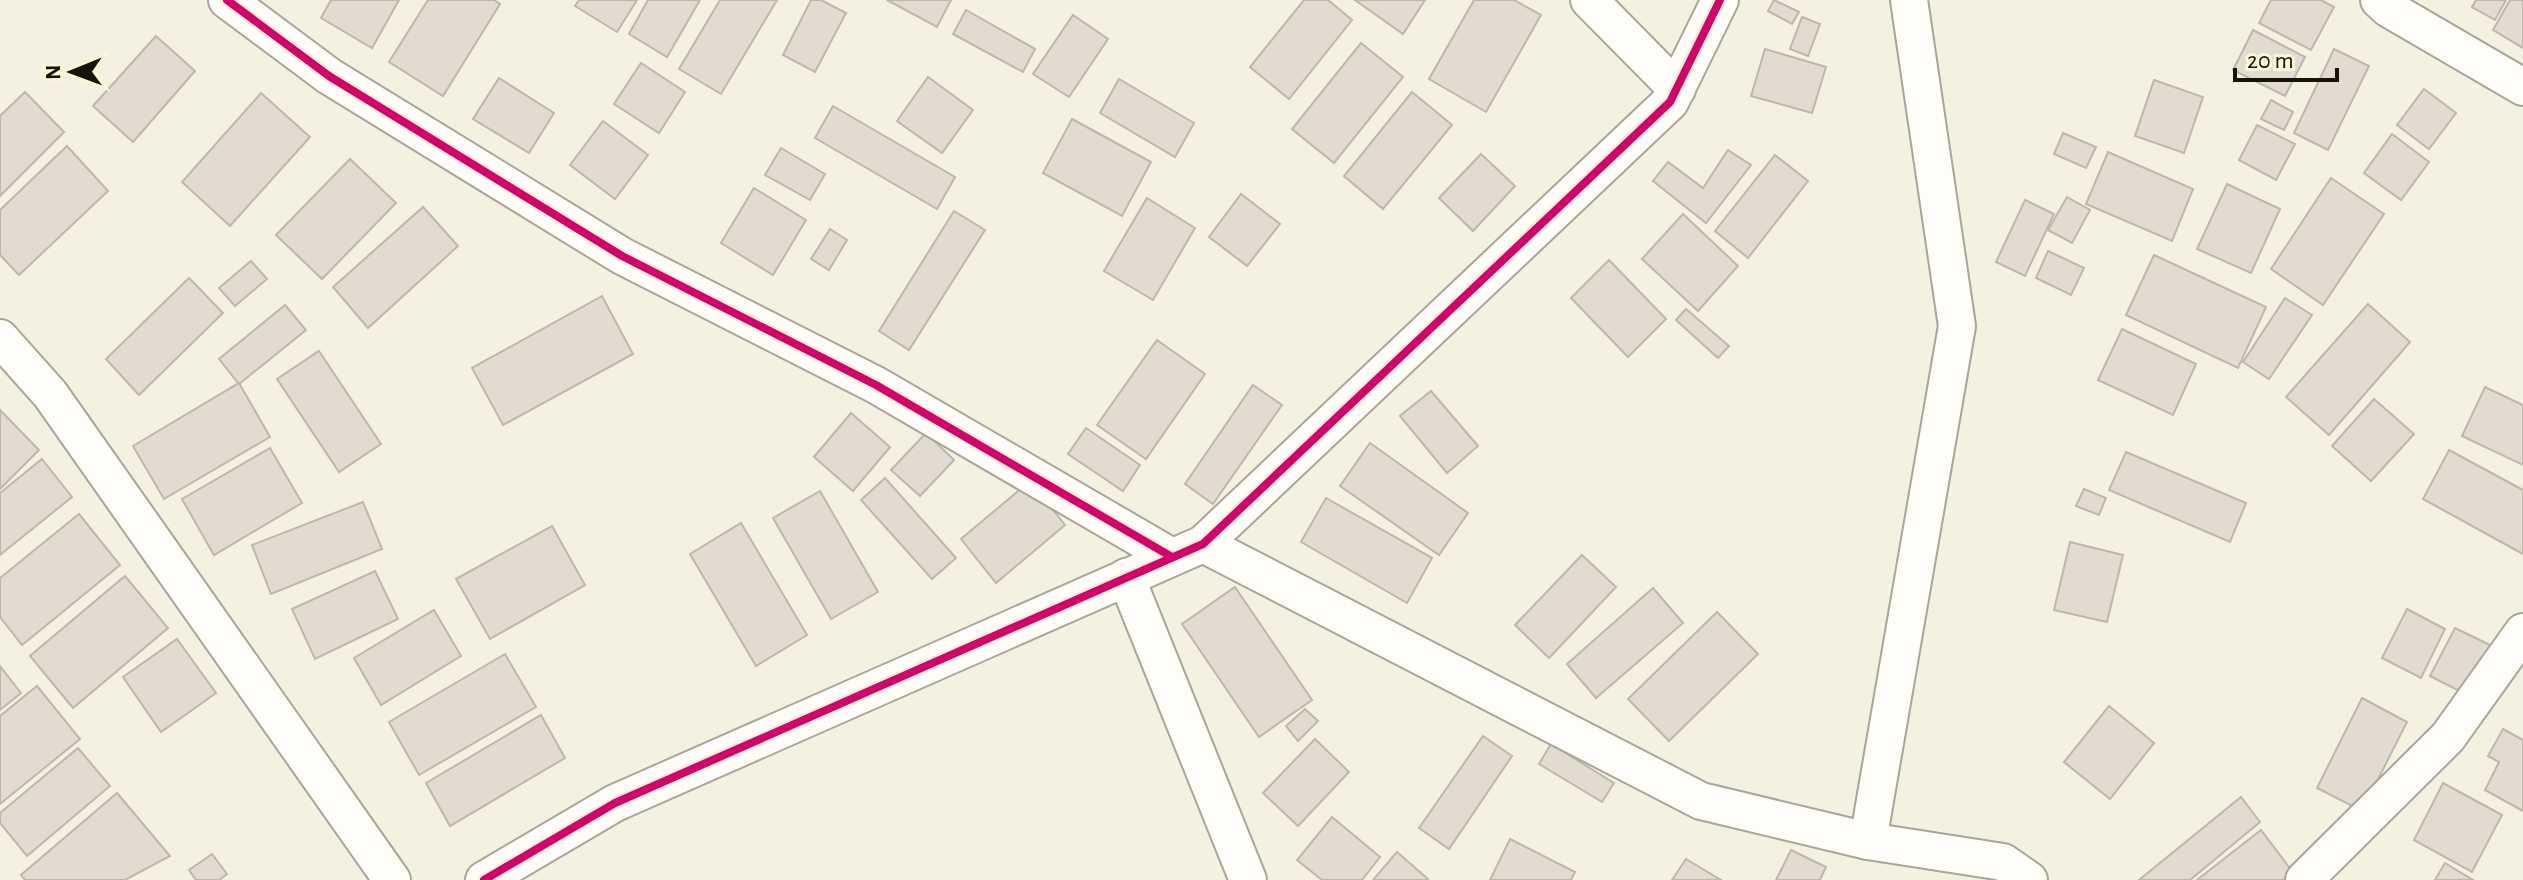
<svg xmlns="http://www.w3.org/2000/svg" width="2523" height="880" viewBox="0 0 2523 880" font-family="'Alegreya Sans',sans-serif">
	<rect width="100%" height="100%" fill="#f5f1e0"/>
	<!-- building -->
	<g fill="#e2dbd0" stroke="#bdb7ac" stroke-width="2">
		<path d="M331 0H399L372 48 321 18Z"/>
		<path d="M428 0H494L500 4 443 96 389 62Z"/>
		<path d="M579 0H637L617 32 575 6Z"/>
		<path d="M648 0H700L667 57 629 34Z"/>
		<path d="M720 0H777L721 94 679 69Z"/>
		<path d="M811 0H821L846 13 815 72 783 55Z"/>
		<path d="M887 0H951L937 27Z"/>
		<path d="M1304 0H1328L1352 20 1289 99 1250 67Z"/>
		<path d="M1355 0H1425L1403 34Z"/>
		<path d="M1474 0H1514L1541 15 1486 112 1429 79Z"/>
		<path d="M1774 0 1799 12 1792 24 1768 11Z"/>
		<path d="M2271 0H2321L2334 7 2311 50 2259 23Z"/>
		<path d="M2476 0H2506L2495 20 2472 7Z"/>
		<path d="M2510 0H2523V48L2493 30Z"/>
		<path d="M966 10 1035 49 1023 72 953 34Z"/>
		<path d="M1073 15 1108 39 1069 97 1033 74Z"/>
		<path d="M1802 17 1820 24 1808 56 1790 49Z"/>
		<path d="M2253 30 2305 57 2285 96 2233 70Z"/>
		<path d="M156 36 195 71 133 142 93 106Z"/>
		<path d="M1361 43 1403 77 1334 163 1292 129Z"/>
		<path d="M1765 49 1826 67 1812 113 1751 96Z"/>
		<path d="M2334 49 2369 66 2328 150 2294 133Z"/>
		<path d="M641 63 685 92 659 133 614 104Z"/>
		<path d="M928 77 973 110 942 153 897 121Z"/>
		<path d="M499 78 554 113 529 153 473 119Z"/>
		<path d="M1119 79 1194 123 1175 157 1100 113Z"/>
		<path d="M2154 80 2203 97 2184 153 2135 136Z"/>
		<path d="M2424 89 2456 113 2429 149 2397 125Z"/>
		<path d="M25 92 64 132 0 196V116Z"/>
		<path d="M1412 92 1452 125 1383 209 1344 176Z"/>
		<path d="M261 93 310 137 230 226 182 182Z"/>
		<path d="M2271 100 2293 112 2284 130 2261 119Z"/>
		<path d="M833 106 955 177 937 209 815 138Z"/>
		<path d="M1072 119 1151 162 1122 216 1043 173Z"/>
		<path d="M603 121 648 155 615 199 570 165Z"/>
		<path d="M2257 125 2295 144 2276 180 2239 160Z"/>
		<path d="M2063 133 2096 147 2086 168 2054 154Z"/>
		<path d="M2392 134 2429 162 2401 200 2364 173Z"/>
		<path d="M67 146 108 191 19 275 0 255V210Z"/>
		<path d="M781 148 825 174 810 200 765 175Z"/>
		<path d="M1728 150 1751 165 1706 223 1653 181 1668 162 1703 188Z"/>
		<path d="M2108 152 2193 189 2172 241 2086 204Z"/>
		<path d="M1481 154 1515 186 1473 231 1439 198Z"/>
		<path d="M1775 155 1808 181 1748 258 1715 231Z"/>
		<path d="M350 159 396 203 322 279 276 235Z"/>
		<path d="M2331 178 2384 214 2323 305 2271 269Z"/>
		<path d="M2227 184 2280 209 2251 273 2197 249Z"/>
		<path d="M754 188 806 220 773 275 721 243Z"/>
		<path d="M1241 194 1280 224 1247 266 1209 237Z"/>
		<path d="M2067 197 2090 210 2072 243 2048 230Z"/>
		<path d="M1147 198 1195 228 1153 300 1104 271Z"/>
		<path d="M2025 200 2054 214 2025 276 1996 262Z"/>
		<path d="M423 207 458 246 368 328 333 287Z"/>
		<path d="M954 211 985 230 909 350 879 331Z"/>
		<path d="M1683 214 1738 266 1698 311 1642 259Z"/>
		<path d="M830 229 847 240 829 270 811 259Z"/>
		<path d="M2048 251 2084 268 2071 295 2036 278Z"/>
		<path d="M2154 255 2266 307 2238 368 2126 315Z"/>
		<path d="M1609 260 1666 319 1628 357 1571 298Z"/>
		<path d="M251 261 267 279 235 306 219 288Z"/>
		<path d="M189 278 223 313 139 395 106 359Z"/>
		<path d="M602 296 633 354 503 425 472 368Z"/>
		<path d="M2285 298 2312 315 2269 379 2243 362Z"/>
		<path d="M2368 304 2410 342 2329 435 2286 397Z"/>
		<path d="M285 305 306 330 239 384 219 359Z"/>
		<path d="M1686 309 1729 346 1718 358 1676 320Z"/>
		<path d="M2122 329 2196 364 2173 415 2098 380Z"/>
		<path d="M1157 340 1205 374 1146 459 1097 425Z"/>
		<path d="M319 351 381 444 339 472 277 379Z"/>
		<path d="M239 383 270 437 164 499 133 446Z"/>
		<path d="M1253 385 1282 405 1213 504 1185 484Z"/>
		<path d="M2485 387 2523 405V465L2462 436Z"/>
		<path d="M1431 391 1478 446 1447 473 1400 416Z"/>
		<path d="M2374 399 2414 434 2371 481 2332 446Z"/>
		<path d="M0 410 39 450 0 489Z"/>
		<path d="M851 413 890 447 853 491 814 457Z"/>
		<path d="M1086 428 1140 465 1123 491 1068 454Z"/>
		<path d="M926 433 954 460 920 496 891 470Z"/>
		<path d="M1370 443 1468 513 1439 555 1340 486Z"/>
		<path d="M270 448 302 503 214 555 182 499Z"/>
		<path d="M2449 450 2523 490V554L2423 499Z"/>
		<path d="M2126 452 2246 503 2230 542 2109 490Z"/>
		<path d="M42 459 72 497 0 555V493Z"/>
		<path d="M885 478 956 558 932 579 861 500Z"/>
		<path d="M1030 481 1065 525 996 583 961 539Z"/>
		<path d="M2084 489 2106 498 2099 515 2076 506Z"/>
		<path d="M820 491 878 592 831 619 773 518Z"/>
		<path d="M1326 498 1432 558 1407 603 1301 542Z"/>
		<path d="M363 502 382 549 271 594 252 545Z"/>
		<path d="M79 514 120 565 22 645 0 617V578Z"/>
		<path d="M741 523 807 635 756 666 690 554Z"/>
		<path d="M552 526 585 585 490 639 456 579Z"/>
		<path d="M2070 542 2123 555 2107 622 2054 610Z"/>
		<path d="M1582 555 1616 587 1549 658 1515 625Z"/>
		<path d="M375 571 398 619 315 659 292 609Z"/>
		<path d="M125 576 168 628 73 708 30 656Z"/>
		<path d="M1235 587 1312 700 1259 737 1182 624Z"/>
		<path d="M1653 588 1683 623 1596 698 1567 664Z"/>
		<path d="M2407 609 2445 629 2421 678 2382 658Z"/>
		<path d="M434 610 461 656 381 705 354 658Z"/>
		<path d="M1717 612 1758 654 1669 741 1628 699Z"/>
		<path d="M2455 628 2492 646 2467 695 2430 676Z"/>
		<path d="M177 639 216 693 161 732 123 677Z"/>
		<path d="M505 654 536 707 419 775 389 722Z"/>
		<path d="M0 666 21 693 0 710Z"/>
		<path d="M37 686 80 739 0 804V716Z"/>
		<path d="M2362 698 2407 722 2362 811 2317 788Z"/>
		<path d="M2109 706 2154 743 2110 799 2064 762Z"/>
		<path d="M1305 709 1318 721 1298 741 1286 726Z"/>
		<path d="M541 715 565 758 450 826 426 783Z"/>
		<path d="M2503 729 2523 740V811L2485 790 2499 762 2488 756Z"/>
		<path d="M1483 736 1512 756 1449 849 1419 828Z"/>
		<path d="M1315 739 1349 772 1298 826 1263 793Z"/>
		<path d="M1551 744 1614 783 1602 802 1539 764Z"/>
		<path d="M78 748 110 786 27 856 0 823V813Z"/>
		<path d="M2443 783 2502 815 2472 872 2414 840Z"/>
		<path d="M117 793 170 856 125 880H25L21 875Z"/>
		<path d="M2241 797 2260 822 2190 880H2139Z"/>
		<path d="M1332 817 1380 857 1362 880H1322L1297 860Z"/>
		<path d="M2261 830 2295 875 2289 880H2197Z"/>
		<path d="M1510 839 1575 872 1571 880H1490Z"/>
		<path d="M1791 850 1826 867 1820 880H1776Z"/>
		<path d="M1397 852 1428 879 1427 880H1373Z"/>
		<path d="M212 854 227 874 219 880H196L189 870Z"/>
		<path d="M1686 859 1721 880H1672Z"/>
		<path d="M2445 863 2473 880H2435Z"/>
	</g>
	<g fill="none" stroke-linecap="round" stroke-linejoin="round">
		<!-- minor casing -->
		<g stroke="#a9a699" stroke-width="40">
			<g id="minor">
				<path d="M227 0 329 76 622 256 876 385 1172 557"/>
				<path d="M1589 0 1677 89"/>
				<path d="M2379 0 2389 9 2523 87"/>
				<path d="M0 338 50 394 392 880"/>
				<path d="M1203 544 1701 801 1868 841 2003 862 2029 880"/>
				<path d="M1126 577 1248 880"/>
				<path d="M1868 841 1957 326 1909 0"/>
				<path d="M484 880 615 803 1203 544 1670 102 1720 0"/>
				<path d="M2304 880 2448 737 2523 632"/>
			</g>
		</g>
		<!-- minor -->
		<use href="#minor" stroke="#fefdfa" stroke-width="36"/>
		<!-- cycleway casing -->
		<g stroke="#fdf7d8" stroke-width="13">
			<g id="cycleway">
				<path d="M227 0 329 76 622 256 876 385 1172 557"/>
				<path d="M484 880 615 803 1203 544 1670 102 1720 0"/>
			</g>
		</g>
		<!-- cycleway -->
		<use href="#cycleway" stroke="#d6006c" stroke-width="8"/>
	</g>
	<!-- north arrow -->
	<g transform="translate(72 72) rotate(269)" stroke="#fdf7d8" stroke-width="6" paint-order="stroke">
	<path d="M0-6L14 30L0 20L-14 30Z" fill="#161409"/>
	<text y="-12" font-size="22" font-weight="bold" text-anchor="middle" fill="#161409">N</text>
	</g>
	<!-- scale -->
	<path d="M2235 68v12h102v-12" fill="none" stroke="#161409" stroke-width="4"/>
	<text x="2247" y="68" font-size="24" fill="#161409" stroke="#fdf7d8" stroke-width="6" paint-order="stroke">20 m</text>
</svg>
